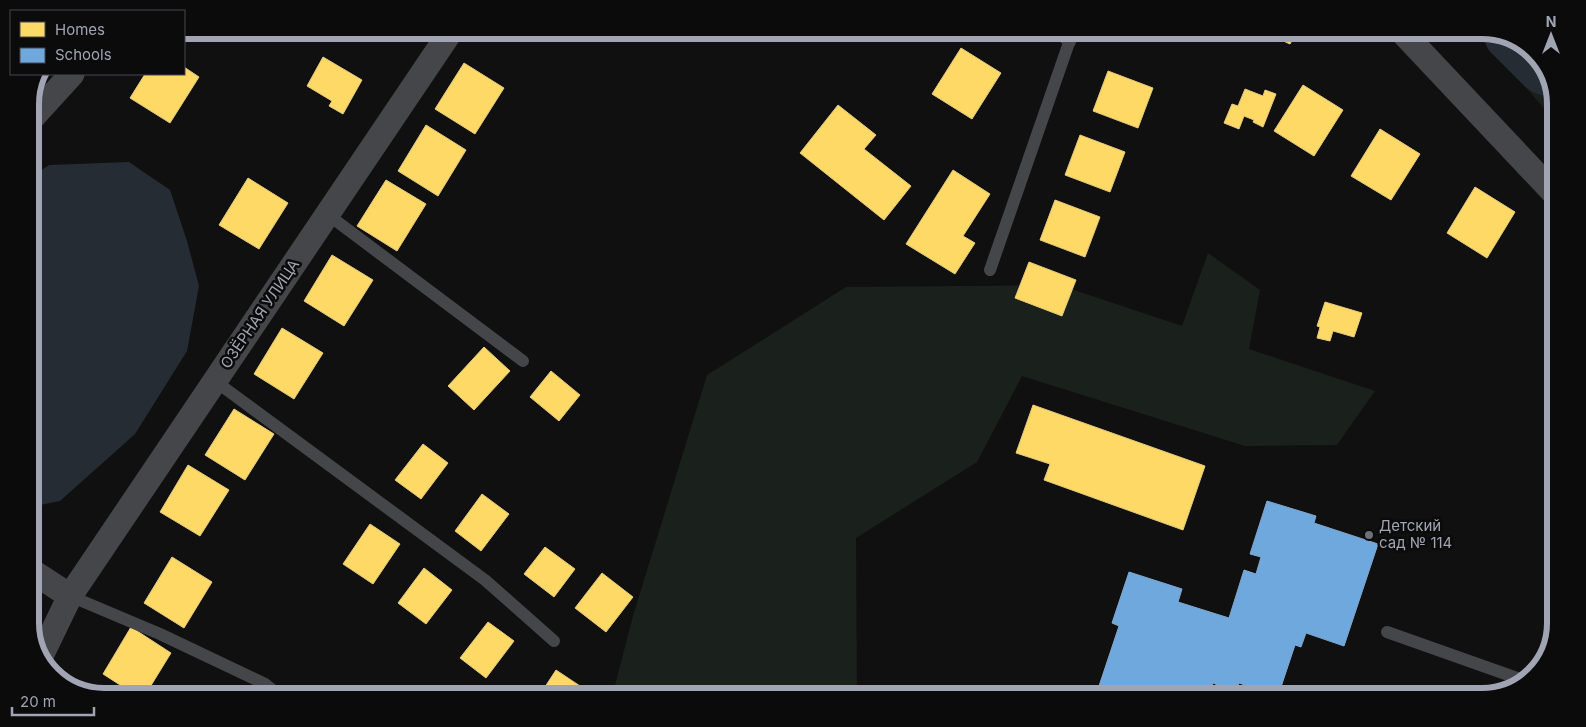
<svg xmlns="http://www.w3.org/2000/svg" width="1586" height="727" viewBox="0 0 1586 727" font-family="Inter,sans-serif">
	<rect width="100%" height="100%" fill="#101010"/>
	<!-- green -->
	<g fill="#1a201b">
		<path d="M1481 36H1511L1543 63 1556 99V122Z"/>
		<path d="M1208 253 1260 290 1249 349 1375 391 1337 445 1245 446 1022 376 977 462 856 538 857 694 613 693 633 616 707 375 846 287 1059 285 1182 326Z"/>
	</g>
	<!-- water -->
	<path fill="#262c33" d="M129 162 170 190 187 241 199 286 187 351 135 434 60 501 30 507V178L49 165Z"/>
	<!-- homes -->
	<g fill="#ffd966" stroke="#e3c97d">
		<path d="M521 32H540L534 40Z"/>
		<path d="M1270 35H1295L1290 44Z"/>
		<path d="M961 48 1001 73 972 119 932 94Z"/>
		<path d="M323 57 362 80 343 114 329 106 332 101 307 86Z"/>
		<path d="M464 63 504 88 475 134 435 109Z"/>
		<path d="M184 67 199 77 170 123 130 98 145 74H184Z"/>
		<path d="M1108 71 1153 88 1138 128 1093 111Z"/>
		<path d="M42 74H45L30 100V99Z"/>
		<path d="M1303 85 1343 110 1314 156 1274 131Z"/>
		<path d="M1245 89 1263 96 1265 90 1276 94 1263 127 1253 122 1254 120 1244 116 1239 129 1224 123 1232 104 1238 106Z"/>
		<path d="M838 105 876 135 864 149 911 186 884 220 800 153Z"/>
		<path d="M426 125 466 150 438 196 398 171Z"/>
		<path d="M1380 129 1420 154 1391 200 1351 176Z"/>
		<path d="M1080 135 1125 152 1110 192 1065 175Z"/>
		<path d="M953 170 990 194 963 236 975 243 955 274 906 244Z"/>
		<path d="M248 178 288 203 259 249 219 225Z"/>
		<path d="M386 180 426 204 397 251 357 226Z"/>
		<path d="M1475 187 1515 212 1487 258 1447 233Z"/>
		<path d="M1055 200 1100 217 1085 257 1040 240Z"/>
		<path d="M332 255 373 280 344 326 304 301Z"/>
		<path d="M1029 262 1076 280 1062 316 1015 298Z"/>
		<path d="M1325 302 1362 313 1354 337 1333 331 1330 341 1317 338 1320 327 1317 326Z"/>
		<path d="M282 328 323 353 294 399 254 374Z"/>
		<path d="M484 347 510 371 474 410 448 386Z"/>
		<path d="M551 371 580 395 559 421 530 397Z"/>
		<path d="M1033 405 1205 466 1183 530 1044 480 1050 464 1016 453Z"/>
		<path d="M234 409 274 434 245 480 205 455Z"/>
		<path d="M423 444 448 463 421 499 395 480Z"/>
		<path d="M188 465 229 490 200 536 160 512Z"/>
		<path d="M482 494 509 514 481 551 455 531Z"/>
		<path d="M370 524 400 544 373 584 343 564Z"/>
		<path d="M545 547 575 569 554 597 524 574Z"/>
		<path d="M172 557 212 582 184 628 144 603Z"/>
		<path d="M424 568 452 590 426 624 398 603Z"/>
		<path d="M602 573 633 597 606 632 575 608Z"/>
		<path d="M488 622 514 641 486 678 460 658Z"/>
		<path d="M131 627 171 653 147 692H131L103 674Z"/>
		<path d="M556 670 583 688 580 693H541Z"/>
	</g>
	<!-- schools -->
	<path fill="#6fa8dc" stroke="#7ea7cf" d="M1267 501 1316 516 1314 523 1378 544 1344 646 1306 633 1301 647 1295 645 1278 696 1239 683 1234 696 1217 694 1220 686 1213 683 1209 696H1119L1098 689 1119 626 1112 623 1129 572 1182 589 1178 602 1229 618 1244 570 1256 574 1261 557 1250 554Z"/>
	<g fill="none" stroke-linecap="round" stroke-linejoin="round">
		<!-- river -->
		<path stroke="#262c33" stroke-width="49" d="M1509 36 1542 69 1546 71"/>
		<!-- service -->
		<g stroke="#454649" stroke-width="12">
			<path d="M1059 34 1070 42"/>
			<path d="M327 214 523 361"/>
			<path d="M990 270 1072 34"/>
			<path d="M215 381 485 580 554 641"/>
			<path d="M70 596 160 634 265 684 275 692"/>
			<path d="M1387 632 1517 678"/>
			<path d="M1513 688 1517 678 1526 682"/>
		</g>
		<!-- minor -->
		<g stroke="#454649" stroke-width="25">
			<path d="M1405 35 1555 194"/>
			<path d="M30 120 72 74"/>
			<path d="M30 570 70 596"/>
			<path d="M40 658 70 596 451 31"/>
		</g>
	</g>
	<!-- markers -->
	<circle fill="#6e7079" stroke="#0b0b0c" stroke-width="2" cx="1369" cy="535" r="5"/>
	<g text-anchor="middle" stroke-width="5" stroke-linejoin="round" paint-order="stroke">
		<!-- street labels -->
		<g font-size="15" fill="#a1a4b2" stroke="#0b0b0c">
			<text transform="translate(260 314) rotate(-56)" y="5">ОЗЁРНАЯ УЛИЦА</text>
		</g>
		<!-- poi labels -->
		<g font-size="15" fill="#a1a4b2" stroke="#0b0b0c" text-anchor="start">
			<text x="1379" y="531">Детский<tspan x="1379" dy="17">сад № 114</tspan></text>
		</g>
	</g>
	<!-- crop -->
	<path d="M0 0H1586V727H0ZM104 39H1482A65 65 0 0 1 1547 104V623A65 65 0 0 1 1482 688H104A65 65 0 0 1 39 623V104A65 65 0 0 1 104 39Z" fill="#0b0b0c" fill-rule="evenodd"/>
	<path fill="none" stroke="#a1a4b2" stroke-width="6" d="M104 39H1482A65 65 0 0 1 1547 104V623A65 65 0 0 1 1482 688H104A65 65 0 0 1 39 623V104A65 65 0 0 1 104 39Z"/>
	<!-- legend -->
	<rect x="10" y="10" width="175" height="65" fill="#0b0b0c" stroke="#47484e"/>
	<rect x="20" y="22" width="25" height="15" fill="#ffd966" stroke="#47484e"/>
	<text x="55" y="35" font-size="15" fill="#a1a4b2">Homes</text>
	<rect x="20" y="48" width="25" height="15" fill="#6fa8dc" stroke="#47484e"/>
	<text x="55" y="60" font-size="15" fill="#a1a4b2">Schools</text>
	<!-- north arrow -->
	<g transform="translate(1551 35)" stroke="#0b0b0c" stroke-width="4" paint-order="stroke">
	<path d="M0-4L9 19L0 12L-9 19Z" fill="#a1a4b2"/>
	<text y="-8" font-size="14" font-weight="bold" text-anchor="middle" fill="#a1a4b2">N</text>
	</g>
	<!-- scale -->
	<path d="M12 707v8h82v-8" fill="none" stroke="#a1a4b2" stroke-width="2.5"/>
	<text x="20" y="707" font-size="15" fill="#a1a4b2" stroke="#0b0b0c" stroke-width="4" paint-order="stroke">20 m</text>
</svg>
